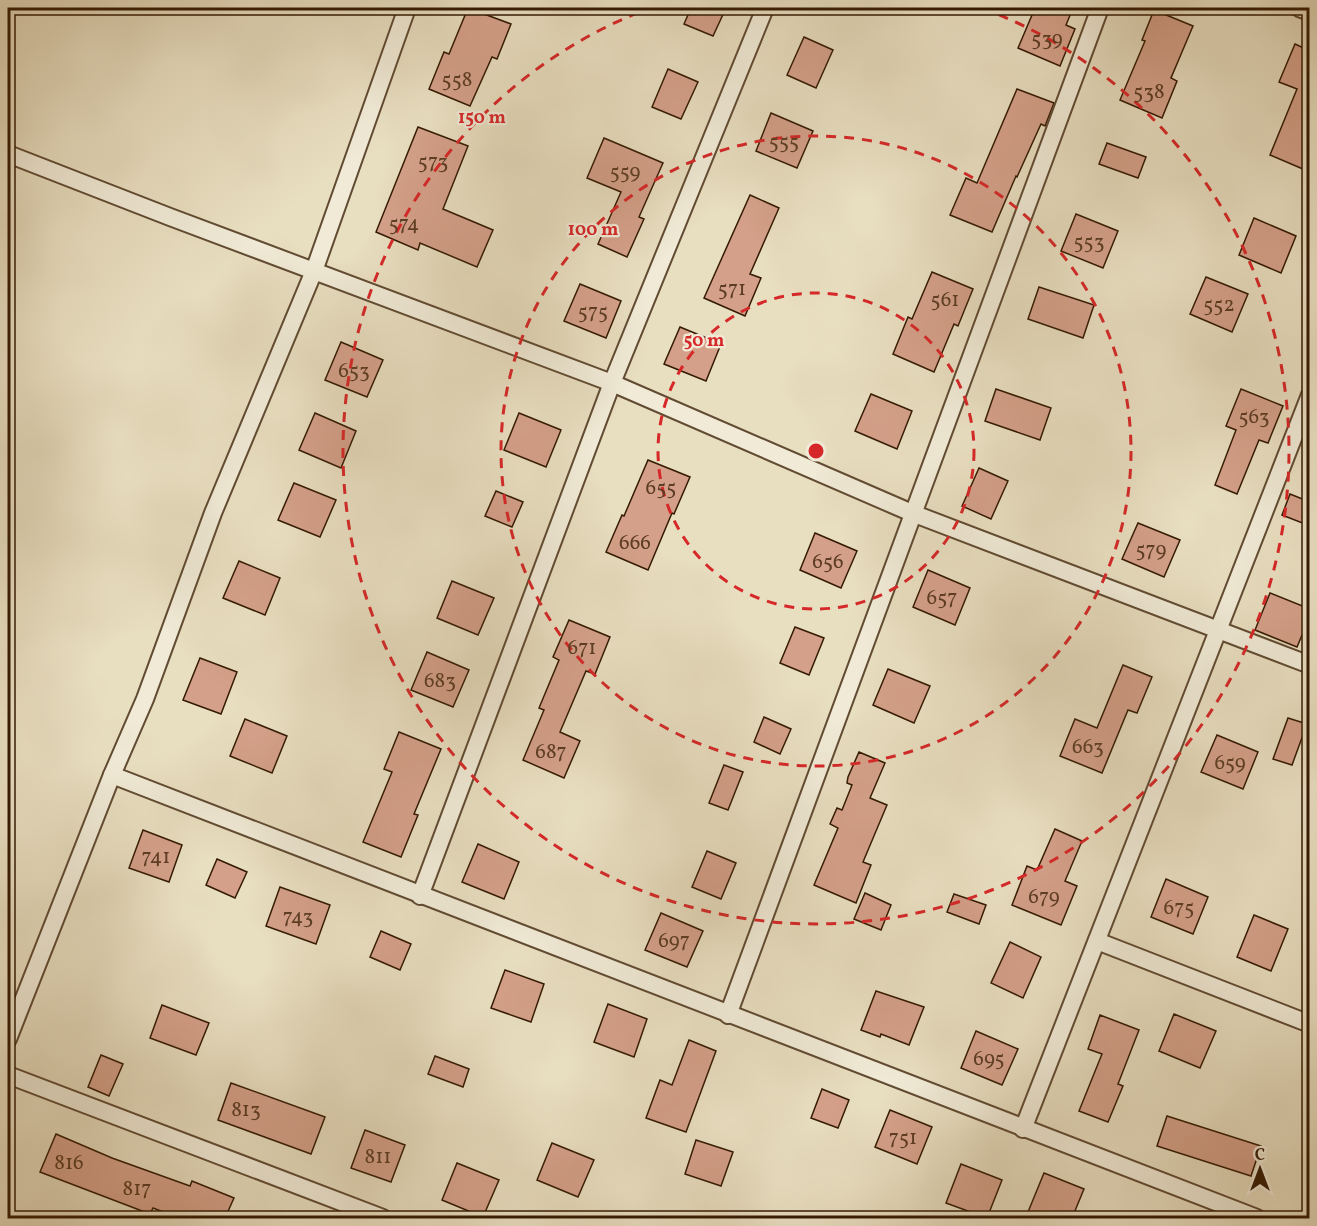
<svg xmlns="http://www.w3.org/2000/svg" width="1317" height="1226" viewBox="0 0 1317 1226" font-family="Vollkorn,serif">
	<rect width="100%" height="100%" fill="#e8dec0"/>
	<filter id="stains"><feTurbulence type="fractalNoise" baseFrequency=".00333" numOctaves="4"/><feColorMatrix values="0 0 0 0 .2 0 0 0 0 .09 0 0 0 0 .02 0 0 0 .5 -.17"/></filter>
	<radialGradient id="worn" r=".72"><stop offset=".6" stop-color="#630" stop-opacity="0"/><stop offset="1" stop-color="#630" stop-opacity=".3"/></radialGradient>
	<!-- building -->
	<g fill="#d4a089" stroke="#341a03" stroke-width="1.5">
		<path d="M468 8 511 24 497 59 492 57 470 106 429 89 444 52 449 54Z"/>
		<path d="M691 8H726L713 36 684 24Z"/>
		<path d="M1035 8H1073L1066 25 1075 29 1060 66 1018 48Z"/>
		<path d="M1154 10 1193 26 1171 78 1177 81 1162 118 1120 100 1145 41 1142 40Z"/>
		<path d="M804 37 833 50 816 88 787 75Z"/>
		<path d="M1295 44 1310 51V172L1270 155 1297 89 1279 82Z"/>
		<path d="M668 69 698 82 681 119 652 107Z"/>
		<path d="M1017 89 1054 103 1045 126 1041 124 1017 177 1016 176 992 232 950 215 966 178 977 183Z"/>
		<path d="M771 113 813 131 797 168 756 151Z"/>
		<path d="M418 127 468 146 443 209 493 230 477 267 420 243 418 250 376 232Z"/>
		<path d="M604 138 663 163 639 217 644 219 627 257 598 244 621 192 587 178Z"/>
		<path d="M1107 143 1146 157 1138 178 1099 164Z"/>
		<path d="M750 195 779 208 750 274 761 278 745 316 704 298Z"/>
		<path d="M1076 214 1118 231 1103 268 1061 251Z"/>
		<path d="M1254 218 1296 236 1281 273 1239 255Z"/>
		<path d="M932 272 973 289 958 326 954 324 934 372 893 354 908 317 912 319Z"/>
		<path d="M1206 277 1248 294 1232 332 1190 314Z"/>
		<path d="M580 284 621 301 606 338 564 321Z"/>
		<path d="M1039 287 1094 305 1083 338 1028 319Z"/>
		<path d="M680 327 721 344 706 381 664 364Z"/>
		<path d="M341 342 383 360 367 397 325 380Z"/>
		<path d="M996 389 1051 408 1040 440 985 421Z"/>
		<path d="M1241 389 1283 406 1268 443 1259 440 1237 494 1215 485 1236 430 1226 426Z"/>
		<path d="M871 394 912 411 897 449 855 431Z"/>
		<path d="M315 413 356 431 341 468 299 450Z"/>
		<path d="M519 413 561 430 546 467 504 450Z"/>
		<path d="M648 460 690 477 674 514 672 513 648 570 606 552 622 515 624 516Z"/>
		<path d="M979 468 1008 481 991 519 962 506Z"/>
		<path d="M294 483 336 500 320 537 278 520Z"/>
		<path d="M496 491 523 502 512 527 485 516Z"/>
		<path d="M1290 494 1310 502V526L1282 515Z"/>
		<path d="M1138 523 1180 540 1164 577 1122 559Z"/>
		<path d="M815 533 857 551 841 588 800 570Z"/>
		<path d="M239 561 280 578 265 615 223 598Z"/>
		<path d="M928 570 970 588 955 625 913 607Z"/>
		<path d="M452 581 494 598 478 635 437 618Z"/>
		<path d="M1270 593 1310 609V616L1297 647 1255 630Z"/>
		<path d="M569 620 610 637 595 674 586 671 560 732 580 741 564 778 523 760 544 710 539 708 559 660 553 657Z"/>
		<path d="M795 627 824 638 809 675 780 663Z"/>
		<path d="M427 652 469 670 453 707 411 690Z"/>
		<path d="M200 658 237 672 221 714 183 700Z"/>
		<path d="M1123 665 1152 677 1137 713 1128 710 1102 773 1060 756 1075 719 1097 728Z"/>
		<path d="M888 669 930 686 914 723 873 705Z"/>
		<path d="M764 717 791 729 780 754 754 742Z"/>
		<path d="M1288 718 1307 724 1292 765 1273 759Z"/>
		<path d="M245 719 287 736 272 773 230 756Z"/>
		<path d="M399 732 441 749 414 814 418 815 401 857 363 842 392 772 384 769Z"/>
		<path d="M1217 735 1258 752 1243 789 1201 772Z"/>
		<path d="M859 752 885 763 870 798 887 805 863 862 871 865 856 903 814 885 838 828 830 824 837 808 842 810 852 785 847 783 848 777Z"/>
		<path d="M724 765 743 772 728 810 709 803Z"/>
		<path d="M1055 829 1082 841 1065 881 1077 886 1061 925 1012 905 1027 866 1037 870Z"/>
		<path d="M143 830 182 845 169 882 129 868Z"/>
		<path d="M478 844 519 862 504 899 462 882Z"/>
		<path d="M707 851 736 863 721 899 692 887Z"/>
		<path d="M217 859 247 872 235 898 206 885Z"/>
		<path d="M1166 879 1208 897 1193 934 1151 917Z"/>
		<path d="M280 887 330 905 316 944 266 926Z"/>
		<path d="M865 893 891 905 881 930 854 919Z"/>
		<path d="M954 894 986 905 979 924 947 912Z"/>
		<path d="M661 913 703 931 687 967 645 950Z"/>
		<path d="M1254 915 1288 929 1271 971 1237 957Z"/>
		<path d="M381 931 411 944 400 970 370 957Z"/>
		<path d="M1010 942 1041 957 1023 998 991 983Z"/>
		<path d="M505 970 544 984 531 1022 491 1008Z"/>
		<path d="M876 991 924 1007 909 1045 881 1034 880 1037 861 1030Z"/>
		<path d="M608 1004 647 1019 634 1057 594 1042Z"/>
		<path d="M162 1005 209 1023 196 1055 150 1038Z"/>
		<path d="M1174 1014 1216 1031 1200 1068 1159 1051Z"/>
		<path d="M1100 1015 1139 1030 1118 1084 1123 1086 1108 1122 1079 1111 1102 1054 1088 1049Z"/>
		<path d="M976 1031 1018 1049 1002 1085 961 1068Z"/>
		<path d="M689 1040 716 1051 686 1132 646 1118 660 1080 672 1085Z"/>
		<path d="M101 1055 123 1064 109 1096 88 1087Z"/>
		<path d="M435 1056 469 1069 463 1087 428 1074Z"/>
		<path d="M231 1083 325 1117 311 1154 218 1120Z"/>
		<path d="M822 1089 849 1100 838 1128 811 1118Z"/>
		<path d="M890 1110 932 1127 917 1164 875 1147Z"/>
		<path d="M1167 1116 1261 1146 1251 1176 1157 1146Z"/>
		<path d="M365 1130 405 1145 391 1182 351 1168Z"/>
		<path d="M56 1134 112 1158 190 1186 192 1181 234 1198 225 1218H179L153 1208 150 1214 40 1172Z"/>
		<path d="M696 1140 733 1152 721 1186 685 1174Z"/>
		<path d="M552 1143 594 1160 578 1197 537 1180Z"/>
		<path d="M457 1163 499 1180 483 1217 442 1200Z"/>
		<path d="M961 1164 1002 1180 987 1218 946 1203Z"/>
		<path d="M1044 1173 1084 1189 1072 1218H1045L1028 1212Z"/>
	</g>
	<g fill="none" stroke-linecap="round" stroke-linejoin="round">
		<!-- minor casing -->
		<g stroke="#614b32" stroke-width="20">
			<g id="minor">
				<path d="M1299 8 1310 12"/>
				<path d="M8 154 170 217 612 383 912 513 1310 665"/>
				<path d="M112 775 1257 1218"/>
				<path d="M420 896 612 383 765 8"/>
				<path d="M1097 941 1310 1024"/>
				<path d="M728 1015 1100 8"/>
				<path d="M8 1039 112 775 145 699 213 513 314 271 407 8"/>
				<path d="M8 1075 383 1218"/>
				<path d="M1023 1129 1310 395"/>
			</g>
		</g>
		<!-- minor -->
		<use href="#minor" stroke="#f0ead6" stroke-width="16"/>
	</g>
	<!-- distance rings -->
	<g fill="none" stroke="#d62828" stroke-width="3" stroke-dasharray="10 8">
		<circle cx="816" cy="451" r="158"/>
		<circle cx="816" cy="451" r="315"/>
		<path d="M982 8A473 473 0 1 1 650 8"/>
	</g>
	<g text-anchor="middle" stroke-width="4.5" stroke-linejoin="round" paint-order="stroke">
		<!-- number labels -->
		<g font-size="21" fill="#5c3c24">
			<text x="1047" y="45">539</text>
			<text x="457" y="86">558</text>
			<text x="1149" y="98">538</text>
			<text x="784" y="148">555</text>
			<text x="433" y="168">573</text>
			<text x="625" y="178">559</text>
			<text x="404" y="230">574</text>
			<text x="1089" y="248">553</text>
			<text x="732" y="295">571</text>
			<text x="945" y="306">561</text>
			<text x="1219" y="311">552</text>
			<text x="593" y="318">575</text>
			<text x="354" y="377">653</text>
			<text x="1254" y="423">563</text>
			<text x="661" y="494">655</text>
			<text x="635" y="549">666</text>
			<text x="1151" y="556">579</text>
			<text x="828" y="568">656</text>
			<text x="942" y="604">657</text>
			<text x="582" y="654">671</text>
			<text x="440" y="687">683</text>
			<text x="1088" y="753">663</text>
			<text x="551" y="758">687</text>
			<text x="1230" y="769">659</text>
			<text x="156" y="863">741</text>
			<text x="1044" y="903">679</text>
			<text x="1179" y="914">675</text>
			<text x="298" y="923">743</text>
			<text x="674" y="947">697</text>
			<text x="989" y="1065">695</text>
			<text x="246" y="1116">813</text>
			<text x="903" y="1144">751</text>
			<text x="378" y="1163">811</text>
			<text x="69" y="1169">816</text>
			<text x="137" y="1195">817</text>
		</g>
	</g>
	<circle cx="816" cy="451" r="9" fill="#d62828" stroke="#f0ead6" stroke-width="3"/>
	<g font-size="18" text-anchor="middle" font-weight="bold" fill="#d62828" stroke="#f0ead6" stroke-width="4.5" stroke-linejoin="round" paint-order="stroke">
		<text x="482" y="123">150 m</text>
		<text x="593" y="235">100 m</text>
		<text x="704" y="346">50 m</text>
	</g>
	<!-- margin -->
	<rect width="1317" height="1226" fill="none" stroke="#e8dec0" stroke-width="30"/>
	<rect x="9" y="9" width="1299" height="1208" fill="none" stroke="#341a03" stroke-width="3"/>
	<rect x="15" y="15" width="1287" height="1196" fill="none" stroke="#341a03" stroke-width="1.5"/>
	<!-- north arrow -->
	<g transform="translate(1260 1169)" stroke="#f0ead6" stroke-width="4.5" paint-order="stroke">
	<path d="M0-4.5L10 22L0 15L-10 22Z" fill="#341a03"/>
	<text y="-9" font-size="16" font-weight="bold" text-anchor="middle" fill="#341a03">С</text>
	</g>
	<rect width="100%" height="100%" filter="url(#stains)"/>
	<rect width="100%" height="100%" fill="url(#worn)"/>
</svg>
